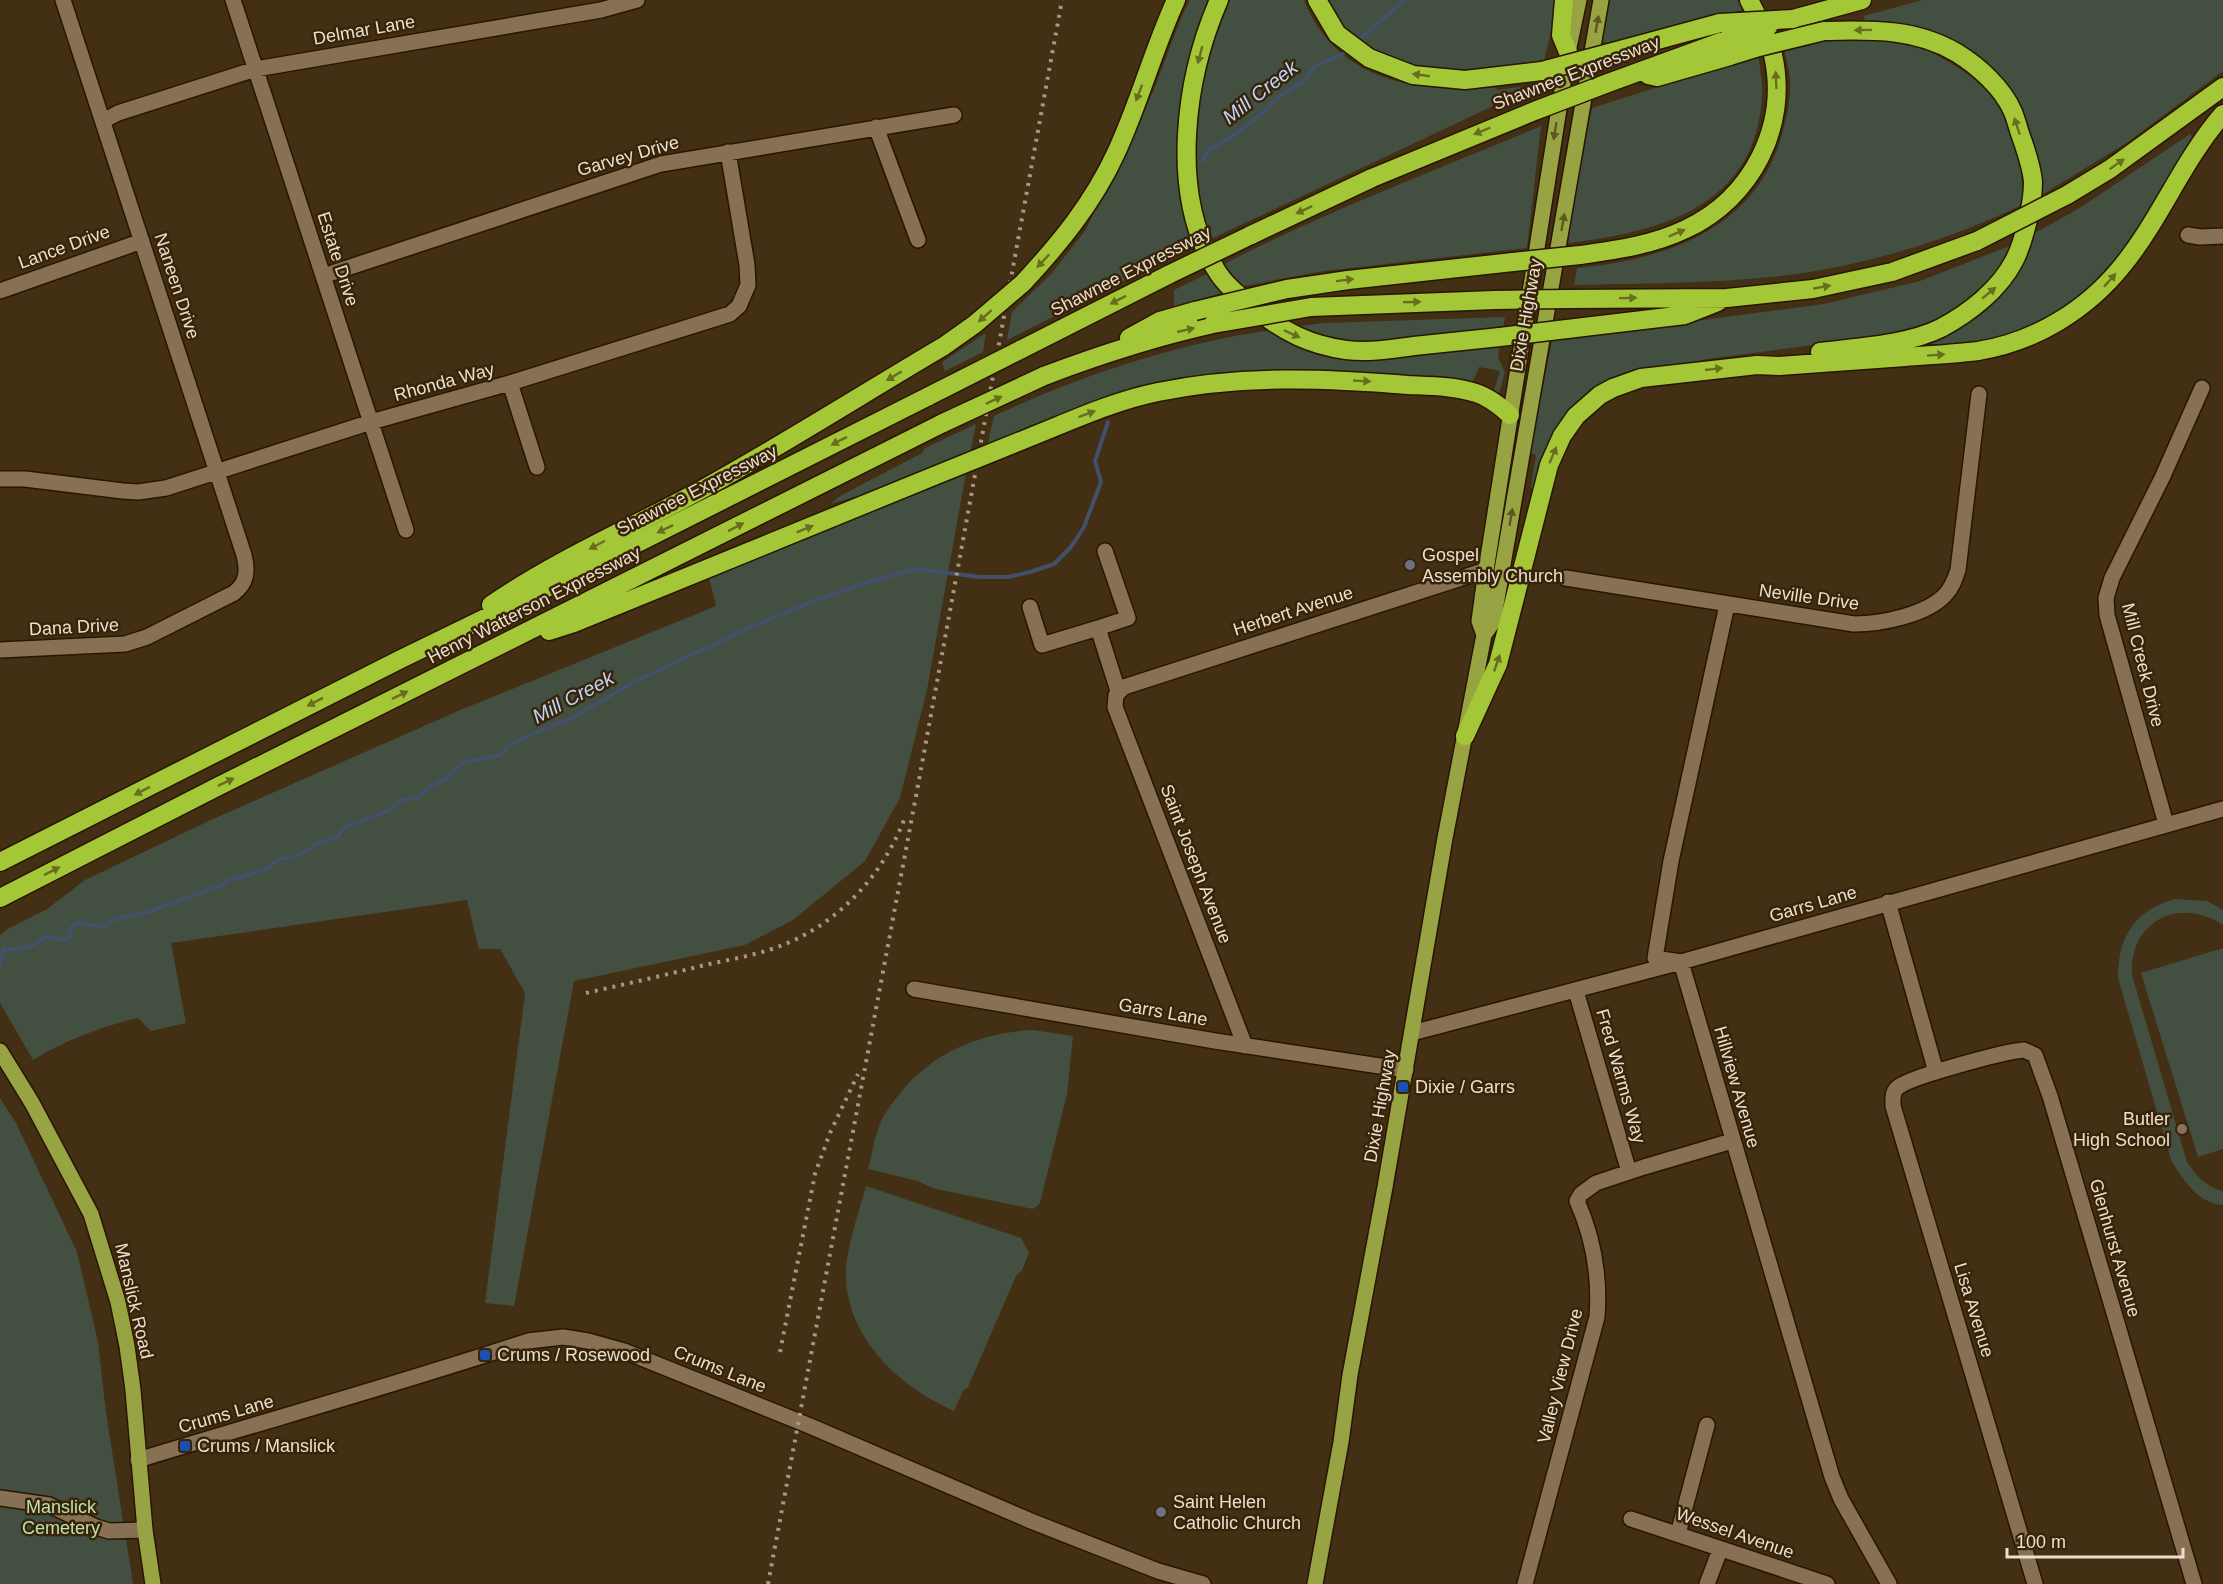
<svg xmlns="http://www.w3.org/2000/svg" width="2223" height="1584" font-family="Arial,sans-serif">
	<style>
		.green { fill: #434f40 }
		.lines { fill: none; stroke-linecap: round; stroke-linejoin: round }
		.stream { stroke: #42506a; stroke-width: 4 }
		.minor-casing { stroke: #291600; stroke-width: 18 }
		.major-casing { stroke: #291600; stroke-width: 18 }
		.highway-casing { stroke: #291600; stroke-width: 21 }
		.minor { stroke: #877054; stroke-width: 15 }
		.major { stroke: #98a443; stroke-width: 15 }
		.highway { stroke: #a4c737; stroke-width: 18 }
		.rail { stroke: #a79884; stroke-width: 4; stroke-dasharray: 3 6; stroke-linecap: butt }
		.highway-bridge-casing { stroke: #291600; stroke-width: 21; stroke-linecap: butt }
		.highway-bridge { stroke: #a4c737; stroke-width: 18 }
		.oneway { fill: #5e5820 }
		.oneway2 { fill: #696e1e }
		.worship-dot { fill: #6b7280; stroke: #382509; stroke-width: 2 }
		.transit-dot { fill: #1a4fb4; stroke: #382509; stroke-width: 2 }
		.education-dot { fill: #8d6e63; stroke: #382509; stroke-width: 2 }
		.labels { text-anchor: middle; stroke-width: 5; stroke-linejoin: round; paint-order: stroke }
		.street-label { font-size: 18px; fill: #ecdfd0; stroke: #382509 }
		.poi-label { font-size: 18px; fill: #ecdfd0; stroke: #382509; text-anchor: start }
		.park-label { font-size: 18px; fill: #bbe2b2; stroke: #382509 }
		.water-label { font-size: 20px; font-style: italic; fill: #bfd4fd; stroke: #382509 }
	</style>
	<rect width="100%" height="100%" fill="#432f14"/>
	<path class="green" d="M 1190,0 L 1210,0 C 1193,38 1189,70 1184,111 C 1179,160 1176,199 1193,246 L 1007,340 L 1012,312 L 1051,274 L 1085,231 L 1153,92 L 1181,18 Z
		M 1227,0 L 1304,0 C 1337,82 1416,93 1494,87 L 1498,90 L 1519,87 L 1527,90 L 1209,240 L 1196,192 L 1195,144 L 1200,93 L 1210,44 Z
		M 1324,0 L 1556,0 L 1553,24 L 1544,61 L 1508,69 L 1464,73 L 1398,64 L 1349,36 Z
		M 1608,0 L 1737,0 L 1743,10 L 1616,42 L 1601,42 Z
		M 1922,0 L 2223,0 L 2223,71 L 2128,142 L 2040,196 L 2035,145 L 2022,112 L 1925,30 L 1894,23 L 1865,22 L 1864,16 Z
		M 1865,37 C 1882,40 1900,41 1916,45 C 1926,47 1936,55 1945,60 C 2004,91 2025,140 2022,205 C 1955,237 1883,260 1810,272 C 1732,284 1652,283 1574,285 L 1577,268 C 1665,260 1757,229 1782,134 C 1787,117 1791,98 1790,80 C 1789,69 1786,58 1784,48 L 1819,40 Z
		M 1758,55 C 1760,68 1763,82 1762,96 C 1756,207 1660,232 1568,243 L 1577,178 L 1592,108 Z
		M 1541,126 L 1527,248 L 1324,271 L 1238,287 L 1222,265 C 1324,212 1434,171 1541,126 Z
		M 2190,134 L 2192,137 L 2141,229 L 2117,265 L 2065,311 L 2022,330 L 1998,337 L 1965,344 L 1930,344 L 1974,318 L 1998,297 L 2033,234 L 2078,209 Z
		M 2012,245 L 1995,274 L 1971,299 L 1928,325 L 1906,332 L 1867,338 L 1707,359 L 1628,378 L 1577,411 L 1534,491 L 1531,487 L 1536,455 L 1530,453 L 1552,340 L 1824,304 L 1920,281 Z
		M 1209,273 L 1222,293 L 1174,306 L 1174,290 Z
		M 1505,317 L 1503,328 C 1456,334 1407,344 1360,343 C 1336,342 1314,334 1292,327 L 1325,323 Z
		M 1271,330 L 1286,342 L 1301,348 L 1333,356 L 1500,345 L 1498,358 L 1505,372 L 1499,394 L 1494,391 L 1500,371 L 1479,367 L 1472,383 L 1251,373 L 987,447 L 994,416 C 1079,376 1178,343 1271,330 Z
		M 986,333 L 983,352 L 945,371 L 942,362 Z
		M 976,424 L 970,454 L 868,493 L 830,504 L 840,496 L 922,453 L 925,448 Z
		M 966,473 L 927,690 L 900,798 L 865,861 L 793,920 L 745,945 L 574,981 L 514,1306 L 485,1303 L 525,993 L 500,949 L 479,949 L 467,900 L 171,943 L 186,1023 L 151,1031 L 138,1018 C 100,1027 66,1040 33,1060 L 0,1003 L 0,935 L 6,930 L 47,909 L 85,880 L 213,819 L 458,711 L 716,606 L 709,577 Z
		M 2175,899 L 2207,901 L 2223,910 L 2223,925 C 2179,896 2129,921 2132,975 L 2187,1162 C 2196,1176 2206,1187 2223,1191 L 2223,1205 C 2197,1203 2184,1180 2171,1160 L 2118,978 C 2118,936 2135,910 2175,899 Z
		M 2223,948 L 2223,1149 L 2198,1157 L 2141,973 Z
		M 1033,1030 L 1073,1036 L 1067,1094 L 1040,1203 L 1033,1209 L 932,1188 L 918,1181 L 868,1169 C 872,1155 874,1138 880,1124 C 883,1115 891,1105 897,1097 C 931,1053 978,1033 1033,1030 Z
		M 0,1098 L 16,1123 L 77,1252 L 98,1342 L 106,1413 L 133,1584 L 0,1584 Z
		M 866,1186 L 1021,1238 L 1029,1253 L 1022,1270 L 1016,1276 L 968,1387 L 963,1391 L 954,1411 C 902,1388 850,1342 846,1280 C 844,1254 859,1212 866,1186 Z"/>
	<g class="lines">
		<path class="stream" d="M 1358,40 L 1405,0
			M 1202,161 L 1210,149 L 1228,139 L 1252,122 L 1280,96 L 1304,81 L 1315,66 L 1343,54
			M 0,964 L 4,949 C 23,950 32,948 46,936 L 62,940 L 69,938 L 71,927 L 79,923 L 103,927 L 112,920 L 148,912 L 222,885 L 228,880 L 240,878 L 268,868 L 279,859 L 293,857 L 310,849 L 316,844 L 339,836 L 343,828 L 390,810 L 402,800 L 418,797 L 430,787 L 445,779 L 464,762 L 501,755 L 509,745 L 557,723 L 567,721 L 636,681 L 742,631 L 811,602 L 874,580 L 916,569 L 980,577 L 1008,577 L 1030,572 L 1054,564 L 1071,547 L 1084,527 L 1101,482 L 1095,461 L 1108,422"/>
		<g class="minor-casing">
			<path id="minor" d="M 233,0 L 406,530
				M 103,121 L 118,113 L 256,69 L 601,10 L 637,0
				M 876,127 L 918,240
				M 2188,235 L 2200,237 L 2223,236
				M 323,276 L 661,164 L 954,115
				M 0,291 L 142,241
				M 510,383 L 537,467
				M 0,479 L 25,479 L 123,491 L 138,492 L 166,488 L 371,422 L 510,383 L 730,314 L 739,306 L 748,285 L 747,265 L 728,152
				M 1105,551 L 1128,618 L 1098,628 L 1118,691
				M 1566,578 L 1854,624 C 1881,624 1926,615 1945,595 C 1952,588 1955,579 1958,570 L 1979,394
				M 1727,605 L 1671,861 L 1655,958 L 1681,962 L 1832,1477 L 1841,1499 L 1889,1584
				M 1030,607 L 1042,645 L 1098,628
				M 0,650 L 125,644 L 147,637 L 234,593 C 247,583 248,571 244,555 L 63,0
				M 2166,824 L 2107,615 L 2106,598 L 2112,578 L 2162,478 L 2202,388
				M 1888,902 L 1936,1072
				M 914,989 L 1215,1041 L 1406,1070
				M 1576,991 L 1629,1172
				M 1412,1033 L 1681,962 L 2223,809
				M 1245,1046 L 1115,707 L 1116,695 L 1124,687 L 1486,570
				M 138,1460 C 268,1420 399,1384 528,1341 L 563,1337 L 588,1341 L 624,1351 L 810,1426 L 1031,1521 L 1158,1571 L 1203,1584
				M 0,1498 L 49,1505 L 96,1527 L 109,1531 L 145,1530
				M 1631,1519 L 1827,1584
				M 1678,1534 L 1707,1425
				M 1525,1584 L 1597,1317 C 1600,1278 1593,1237 1577,1201 L 1581,1194 L 1596,1183 L 1644,1167 L 1732,1141
				M 1707,1584 L 1720,1550
				M 2035,1584 L 1893,1106 C 1893,1099 1892,1093 1897,1088 C 1908,1077 2007,1051 2024,1050 L 2035,1055 L 2050,1096 L 2194,1584"/>
		</g>
		<g class="major-casing">
			<path id="major" d="M 1484,635 L 1479,621 L 1486,570 L 1568,52 L 1579,0
				M 0,1051 L 32,1103 L 91,1214 L 118,1302 L 127,1346 L 133,1390 L 145,1530 L 153,1584
				M 1315,1584 L 1341,1442 L 1350,1375 L 1385,1187 L 1445,838 L 1484,635 L 1493,622 L 1601,0"/>
		</g>
		<g class="highway-casing">
			<path id="highway" d="M 1219,0 C 1185,78 1169,192 1215,268 C 1225,286 1241,297 1257,310 C 1284,332 1310,345 1346,350 C 1369,353 1392,349 1414,346 C 1443,343 1472,340 1500,337
				M 1317,0 L 1337,34 L 1369,58 L 1413,75 L 1465,80 L 1542,71
				M 1564,0 L 1561,35 L 1568,52
				M 1793,19 L 1862,0
				M 1613,52 L 1720,23
				M 1648,75 L 1657,77 L 1730,56
				M 1608,83 L 1726,40
				M 2067,195 L 2110,169 L 2223,87
				M 1249,236 L 1372,178 L 1537,110
				M 1580,255 C 1616,250 1653,245 1686,229 C 1752,198 1789,126 1773,55 C 1768,36 1758,17 1749,0
				M 1023,283 C 1060,243 1093,203 1116,153 C 1139,104 1153,50 1176,0
				M 1287,289 L 1348,280 L 1513,262
				M 1569,299 L 1727,298 L 1813,289 L 1892,272 L 1977,241
				M 1311,307 L 1495,300
				M 1567,329 L 1685,315 L 1718,302
				M 1129,338 L 1160,321 L 1195,311
				M 1020,350 L 1170,274
				M 1820,352 C 1857,347 1907,345 1941,328 C 1969,313 1999,290 2014,261 C 2024,242 2033,204 2033,182 C 2032,169 2027,154 2023,142 C 2019,132 2017,122 2013,112 C 2003,88 1978,66 1957,53 C 1915,28 1871,30 1824,31
				M 1044,376 C 1099,355 1155,337 1213,324
				M 1033,436 C 1073,420 1114,401 1158,392 C 1240,375 1324,378 1408,385 C 1430,386 1455,386 1476,393 C 1489,397 1500,406 1510,415
				M 491,605 C 559,558 638,525 710,485 C 789,441 866,392 944,346
				M 549,631 L 574,623 L 934,476
				M 1465,736 L 1498,664 L 1549,465 L 1562,436 L 1576,416 L 1600,395 L 1613,388 L 1641,378 L 1757,365 L 1779,366 C 1821,363 1863,360 1905,357 C 1930,355 1954,354 1978,351 C 2035,342 2087,310 2123,265 C 2161,218 2183,160 2223,114
				M 0,862 L 401,659 L 592,566 L 929,396
				M 0,898 L 213,789 L 943,423"/>
		</g>
		<use href="#minor" class="minor"/>
		<use href="#major" class="major"/>
		<use href="#highway" class="highway"/>
		<path class="rail" d="M 586,993 C 626,984 666,975 705,965 C 727,960 751,956 772,949 C 835,928 883,877 906,815
			M 780,1352 L 815,1174 L 830,1133 L 858,1074
			M 768,1584 L 919,780 L 1062,0"/>
		<g class="highway-bridge-casing">
			<path id="highway-bridge" d="M 1720,23 L 1793,19
				M 1726,40 L 1768,27
				M 1730,56 L 1759,47 L 1824,31
				M 1542,71 L 1613,52
				M 1537,110 L 1608,83
				M 1977,241 L 2067,195
				M 1513,262 L 1580,255
				M 1170,274 L 1249,236
				M 1495,300 L 1569,299
				M 1195,311 L 1287,289
				M 1213,324 L 1311,307
				M 1500,337 L 1567,329
				M 944,346 L 975,324 L 1023,283
				M 929,396 L 1020,350
				M 943,423 L 1044,376
				M 934,476 L 1033,436"/>
		</g>
		<use href="#highway-bridge" class="highway-bridge"/>
	</g>
	<defs><path id="oneway-solid" d="M-6-.8H1V-3.2L6.5 0L1 3.2V.8H-6Z" transform="scale(1.5)"/></defs>
	<g class="oneway">
		<use href="#oneway-solid" transform="translate(1597 24) rotate(-80)"/>
		<use href="#oneway-solid" transform="translate(1555 131) rotate(99)"/>
		<use href="#oneway-solid" transform="translate(1563 222) rotate(-80)"/>
		<use href="#oneway-solid" transform="translate(1511 517) rotate(-80)"/>
	</g>
	<g class="oneway2">
		<use href="#oneway-solid" transform="translate(1863 30) rotate(179)"/>
		<use href="#oneway-solid" transform="translate(1200 55) rotate(105)"/>
		<use href="#oneway-solid" transform="translate(1421 75) rotate(-172)"/>
		<use href="#oneway-solid" transform="translate(1776 80) rotate(-93)"/>
		<use href="#oneway-solid" transform="translate(1139 93) rotate(111)"/>
		<use href="#oneway-solid" transform="translate(2017 126) rotate(-108)"/>
		<use href="#oneway-solid" transform="translate(1482 131) rotate(158)"/>
		<use href="#oneway-solid" transform="translate(2117 164) rotate(-35)"/>
		<use href="#oneway-solid" transform="translate(1304 210) rotate(155)"/>
		<use href="#oneway-solid" transform="translate(1677 233) rotate(-23)"/>
		<use href="#oneway-solid" transform="translate(1043 261) rotate(133)"/>
		<use href="#oneway-solid" transform="translate(1345 280) rotate(-7)"/>
		<use href="#oneway-solid" transform="translate(2110 280) rotate(-48)"/>
		<use href="#oneway-solid" transform="translate(1822 287) rotate(-10)"/>
		<use href="#oneway-solid" transform="translate(1989 293) rotate(-39)"/>
		<use href="#oneway-solid" transform="translate(1628 298) rotate(-1)"/>
		<use href="#oneway-solid" transform="translate(1118 300) rotate(153)"/>
		<use href="#oneway-solid" transform="translate(1412 302) rotate(-1)"/>
		<use href="#oneway-solid" transform="translate(985 316) rotate(139)"/>
		<use href="#oneway-solid" transform="translate(1186 330) rotate(-13)"/>
		<use href="#oneway-solid" transform="translate(1292 334) rotate(25)"/>
		<use href="#oneway-solid" transform="translate(1936 355) rotate(-4)"/>
		<use href="#oneway-solid" transform="translate(1714 369) rotate(-6)"/>
		<use href="#oneway-solid" transform="translate(894 376) rotate(149)"/>
		<use href="#oneway-solid" transform="translate(1362 381) rotate(3)"/>
		<use href="#oneway-solid" transform="translate(994 400) rotate(-25)"/>
		<use href="#oneway-solid" transform="translate(1087 414) rotate(-21)"/>
		<use href="#oneway-solid" transform="translate(839 441) rotate(153)"/>
		<use href="#oneway-solid" transform="translate(1553 455) rotate(-67)"/>
		<use href="#oneway-solid" transform="translate(736 527) rotate(-27)"/>
		<use href="#oneway-solid" transform="translate(665 529) rotate(154)"/>
		<use href="#oneway-solid" transform="translate(805 529) rotate(-22)"/>
		<use href="#oneway-solid" transform="translate(597 545) rotate(152)"/>
		<use href="#oneway-solid" transform="translate(1497 663) rotate(-71)"/>
		<use href="#oneway-solid" transform="translate(400 695) rotate(-26)"/>
		<use href="#oneway-solid" transform="translate(315 702) rotate(153)"/>
		<use href="#oneway-solid" transform="translate(226 782) rotate(-26)"/>
		<use href="#oneway-solid" transform="translate(142 791) rotate(153)"/>
		<use href="#oneway-solid" transform="translate(52 871) rotate(-27)"/>
	</g>
	<g class="worship-dot">
		<circle cx="1410" cy="565" r="6"/>
		<circle cx="1161" cy="1512" r="6"/>
	</g>
	<g class="transit-dot">
		<rect x="1397" y="1081" width="12" height="12" rx="3"/>
		<rect x="479" y="1349" width="12" height="12" rx="3"/>
		<rect x="179" y="1440" width="12" height="12" rx="3"/>
	</g>
	<circle class="education-dot" cx="2182" cy="1129" r="6"/>
	<g class="labels">
		<g class="street-label">
			<text transform="translate(364 30) rotate(-10)" y="6">Delmar Lane</text>
			<text transform="translate(1576 73) rotate(-21)" y="6">Shawnee Expressway</text>
			<text transform="translate(628 156) rotate(-16)" y="6">Garvey Drive</text>
			<text transform="translate(64 247) rotate(-20)" y="6">Lance Drive</text>
			<text transform="translate(338 259) rotate(72)" y="6">Estate Drive</text>
			<text transform="translate(1131 271) rotate(-27)" y="6">Shawnee Expressway</text>
			<text transform="translate(177 286) rotate(72)" y="6">Naneen Drive</text>
			<text transform="translate(1526 315) rotate(-80)" y="6">Dixie Highway</text>
			<text transform="translate(444 382) rotate(-15)" y="6">Rhonda Way</text>
			<text transform="translate(697 490) rotate(-27)" y="6">Shawnee Expressway</text>
			<text transform="translate(1809 597) rotate(8)" y="6">Neville Drive</text>
			<text transform="translate(534 605) rotate(-27)" y="6">Henry Watterson Expressway</text>
			<text transform="translate(1293 611) rotate(-18)" y="6">Herbert Avenue</text>
			<text transform="translate(74 627) rotate(-3)" y="6">Dana Drive</text>
			<text transform="translate(2143 665) rotate(76)" y="6">Mill Creek Drive</text>
			<text transform="translate(1196 864) rotate(69)" y="6">Saint Joseph Avenue</text>
			<text transform="translate(1813 904) rotate(-16)" y="6">Garrs Lane</text>
			<text transform="translate(1163 1012) rotate(10)" y="6">Garrs Lane</text>
			<text transform="translate(1621 1076) rotate(74)" y="6">Fred Warms Way</text>
			<text transform="translate(1737 1087) rotate(74)" y="6">Hillview Avenue</text>
			<text transform="translate(1380 1106) rotate(-80)" y="6">Dixie Highway</text>
			<text transform="translate(2115 1248) rotate(74)" y="6">Glenhurst Avenue</text>
			<text transform="translate(134 1301) rotate(77)" y="6">Manslick Road</text>
			<text transform="translate(1974 1310) rotate(73)" y="6">Lisa Avenue</text>
			<text transform="translate(720 1369) rotate(22)" y="6">Crums Lane</text>
			<text transform="translate(1560 1376) rotate(-76)" y="6">Valley View Drive</text>
			<text transform="translate(226 1414) rotate(-16)" y="6">Crums Lane</text>
			<text transform="translate(1735 1533) rotate(19)" y="6">Wessel Avenue</text>
		</g>
		<g class="poi-label">
			<text x="1422" y="561">Gospel<tspan x="1422" dy="21">Assembly Church</tspan></text>
			<text x="1415" y="1093">Dixie / Garrs</text>
			<text x="2170" y="1125" text-anchor="end">Butler<tspan x="2170" dy="21">High School</tspan></text>
			<text x="497" y="1361">Crums / Rosewood</text>
			<text x="197" y="1452">Crums / Manslick</text>
			<text x="1173" y="1508">Saint Helen<tspan x="1173" dy="21">Catholic Church</tspan></text>
		</g>
		<g class="park-label">
			<text x="61" y="1513">Manslick<tspan x="61" dy="21">Cemetery</tspan></text>
		</g>
		<g class="water-label">
			<text transform="translate(1260 92) rotate(-38)" y="7">Mill Creek</text>
			<text transform="translate(573 697) rotate(-28)" y="7">Mill Creek</text>
		</g>
	</g>
	<path d="M2007 1548v9h176v-9" fill="none" stroke="#ecdfd0" stroke-width="3"/>
	<text x="2016" y="1548" font-size="18" fill="#ecdfd0" stroke="#382509" stroke-width="4.5" paint-order="stroke">100 m</text>
</svg>
